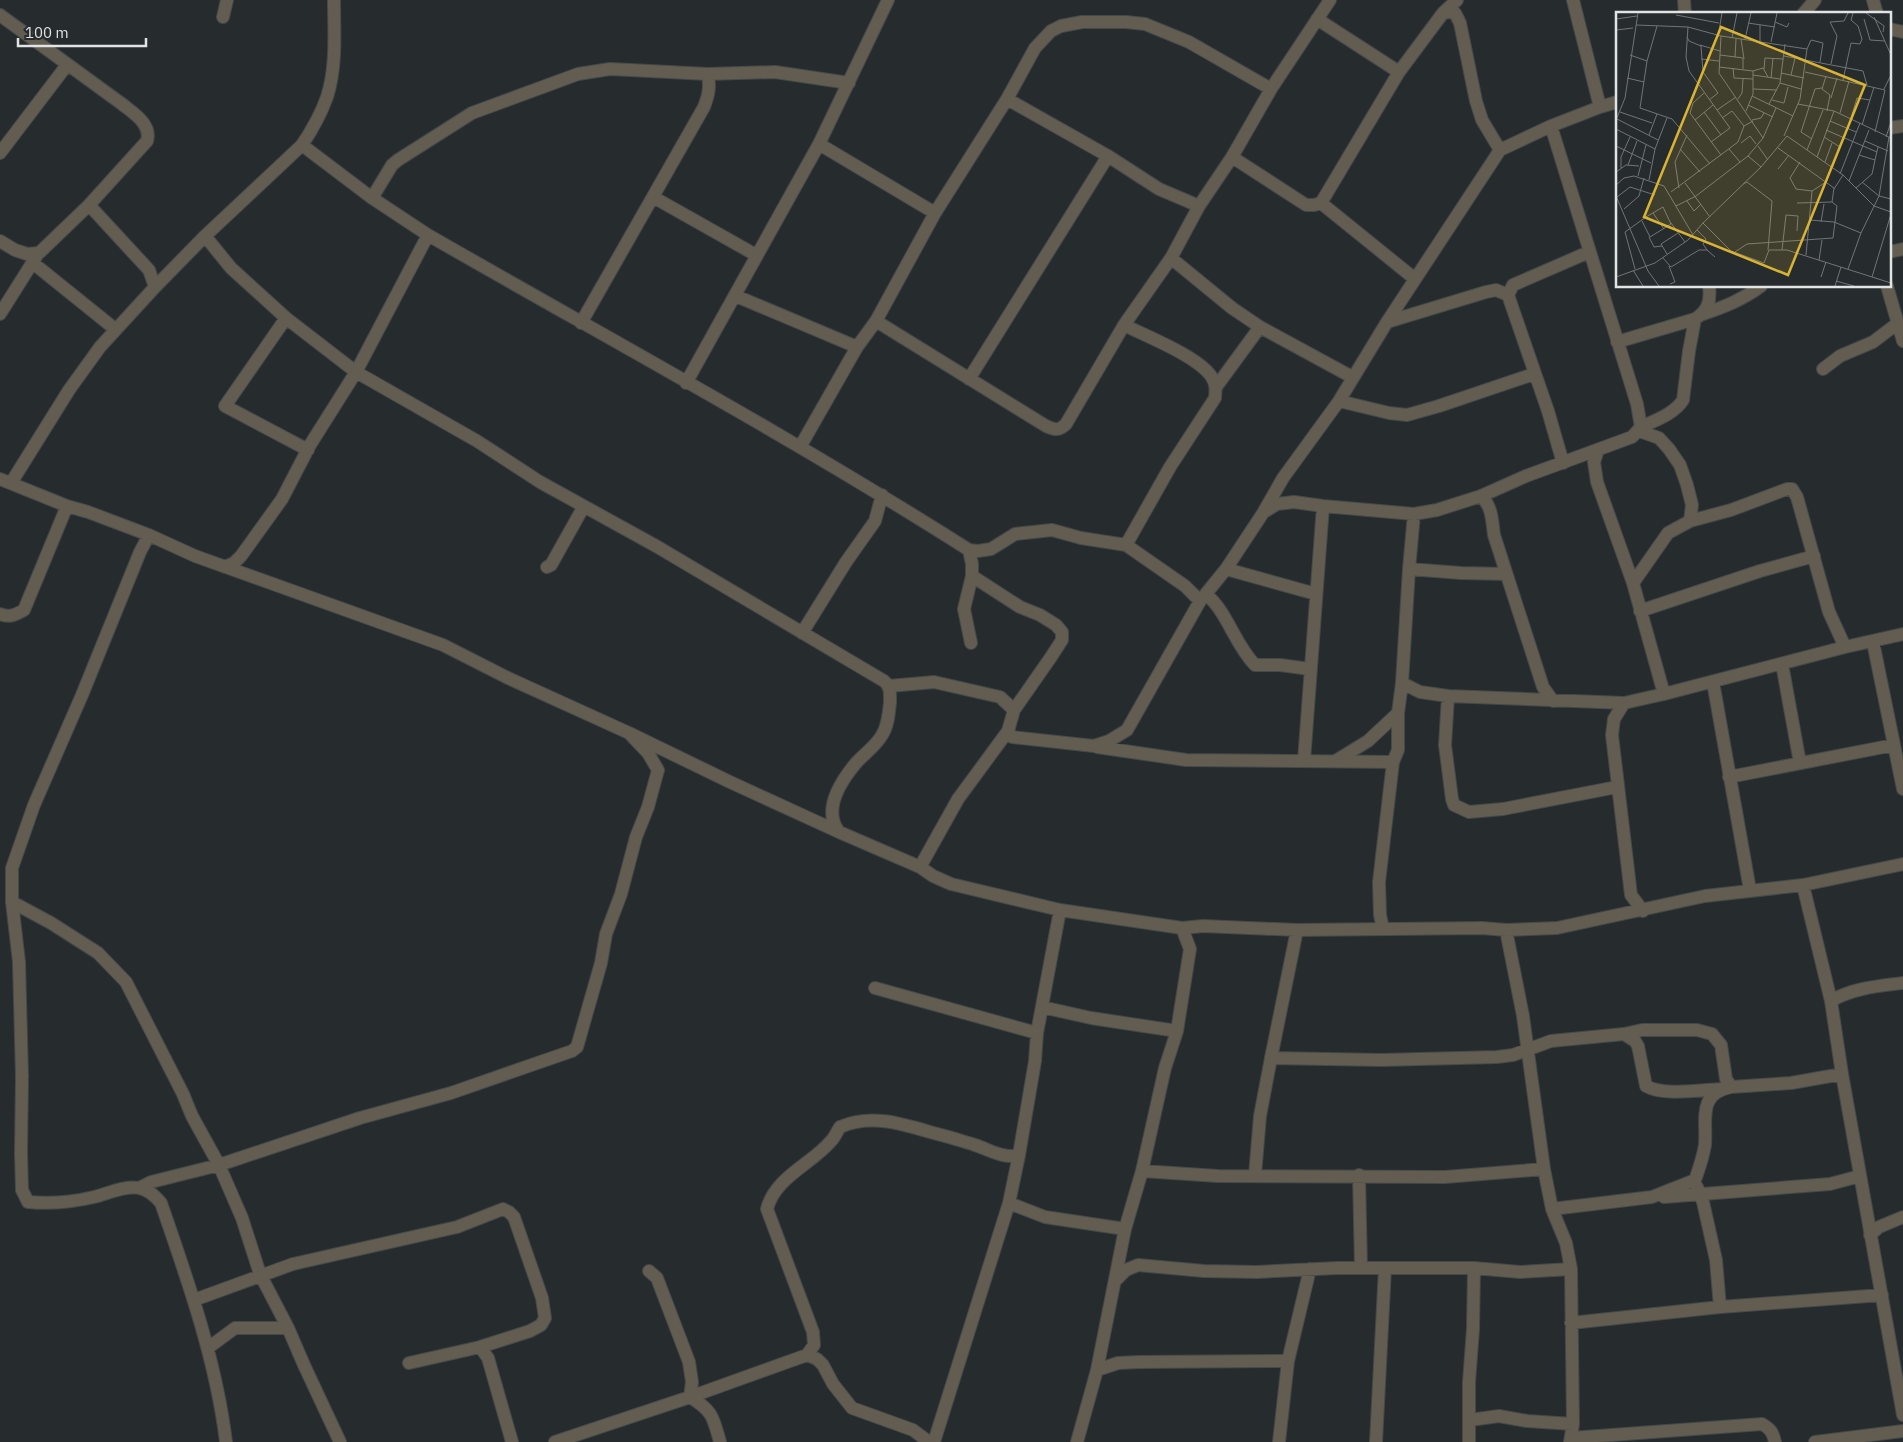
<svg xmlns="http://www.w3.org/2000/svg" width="1903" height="1442" font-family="'IBM Plex Sans',sans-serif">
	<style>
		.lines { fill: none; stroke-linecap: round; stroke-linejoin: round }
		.minor-casing { stroke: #44494a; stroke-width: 14 }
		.minor { stroke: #625d50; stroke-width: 12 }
		.inset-road { fill: none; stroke: #717577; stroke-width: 1 }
		.view { fill: #d9b334; fill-opacity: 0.15; stroke: #d9b334; stroke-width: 2.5 }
		.inset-edge { fill: none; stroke: #e1e4e5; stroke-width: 2.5 }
	</style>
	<rect width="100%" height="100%" fill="#262b2d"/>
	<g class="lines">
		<g class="minor-casing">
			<path id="minor" d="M 1573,0 L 1600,107
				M 1684,0 L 1685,14
				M 1873,0 L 1877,14
				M 1443,13 L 1450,12 L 1455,13 L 1460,23 L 1476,101 L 1482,120 L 1500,150
				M 1803,14 L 1815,0
				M 0,15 L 122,104 C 133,113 152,124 147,141 L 89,205 L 39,253 L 27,254 L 15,250 L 0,241
				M 223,17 L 227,0
				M 1317,19 L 1399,72
				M 1889,29 L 1903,32
				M 1007,99 L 1108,156 L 1159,189 L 1199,206
				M 1889,128 L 1903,126
				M 819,144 L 935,213
				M 302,145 L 372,198 L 428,235 C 609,339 793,438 969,550 L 978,551 L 991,549 L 1015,534 L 1052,530 L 1081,538 L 1126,545 L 1185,586 L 1200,601
				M 0,153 L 67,65
				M 1232,157 L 1306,205 L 1314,205 L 1321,203 L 1399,72 L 1443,13 L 1457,0
				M 653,197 L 756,255
				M 372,198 L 392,165 L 398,160 L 472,113 L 578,74 L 610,69 L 708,74 L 775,72 L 849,83
				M 1321,203 L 1415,279
				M 89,205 L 149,270 L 155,287
				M 205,236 L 231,268 L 286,318 L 356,372 L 477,441 L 540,482 L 656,546 L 884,681 C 891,687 890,693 890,702 C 889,713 888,726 882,735 C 876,746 864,754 856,763 C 841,781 822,810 839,832 L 920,867 L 933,876 L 951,884 L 1060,910 L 1182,928 L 1190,949 L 1177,1031 L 1165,1068 L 1142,1171 L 1125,1229 L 1097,1370 L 1077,1442
				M 1889,252 L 1903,249
				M 1171,258 L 1232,308 L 1260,327 L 1352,377
				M 33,263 L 110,325
				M 1887,286 L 1903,341
				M 736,296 L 857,347
				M 0,314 L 36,257
				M 1703,314 C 1724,307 1742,300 1761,286
				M 286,318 L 225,406 L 308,450
				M 876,321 L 1046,426 C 1055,430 1059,431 1066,424 L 1124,325 L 1171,258 L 1199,206 L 1232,157 L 1271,89 L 1330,0
				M 1387,322 L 1486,292 L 1496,290 L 1508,295
				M 581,323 L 704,107 C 709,94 710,87 708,74
				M 1124,325 C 1146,336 1197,356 1211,376 C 1216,383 1216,389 1215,398 L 1170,467 L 1126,545
				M 1617,342 L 1695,319 C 1708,311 1711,301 1709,286
				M 1823,369 L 1840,356 L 1873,342 L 1898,323
				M 969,379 L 1108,156
				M 686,383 L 819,144 L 888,0
				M 1216,387 L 1260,327
				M 1339,401 L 1389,413 L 1407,415 L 1439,406 L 1534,374
				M 1641,427 C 1656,420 1674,414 1683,400 L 1689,351 L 1695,319
				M 800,447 L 857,347 L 876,321 L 935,213 L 1007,99 L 1035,48 L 1051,31 L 1061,26 L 1082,22 L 1126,22 L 1145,24 L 1189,42 L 1271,89
				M 1598,450 L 1594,462 L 1597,482 L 1633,583 L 1664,694
				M 1563,463 L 1548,411 L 1508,295 L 1513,285 L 1589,252
				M 0,479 L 67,506 L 88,512 L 149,535 L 140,552 L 82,695 L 34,805 L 12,868 L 12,902 L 19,962 L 22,1076 L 21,1153 L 22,1190 L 28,1202 C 49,1204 73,1202 94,1197 C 107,1194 125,1185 139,1188 C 149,1190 155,1196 161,1203 C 188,1281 216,1360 226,1442
				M 11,483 L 69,390 L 100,347 L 155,287 L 205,236 L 302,145 C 312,130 321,114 327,97 C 337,66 334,31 334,0
				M 1481,496 C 1492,506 1492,520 1494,535 L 1543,687 L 1553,701
				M 1264,512 L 1277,504 L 1294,502 L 1323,506 L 1414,514 L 1437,510 L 1481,496 L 1526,476 L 1632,437 L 1641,427 L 1637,404 L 1551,126
				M 1690,521 L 1731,510 L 1787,489 L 1792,489 L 1797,497 L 1829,612 L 1845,647
				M 149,535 L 195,556 L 443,645 L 508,678 L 629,733 L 730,782 L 839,832
				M 969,550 L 972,564 L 972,576 L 964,609 L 971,643
				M 225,567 L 234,563 L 241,556 L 282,499 L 310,445 L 356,372 L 428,235
				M 547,567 L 551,565 L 584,506
				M 1226,569 L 1316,594
				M 1409,569 L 1461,573 L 1506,574
				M 972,576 L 1020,607 L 1040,615 L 1056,625 L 1062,632 L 1062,640 L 1051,657 L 1014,710 L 1008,731 L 1012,737 L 1094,746 L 1109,741 L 1127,730 L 1200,601 L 1226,569 L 1263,513 L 1283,478 L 1339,401 L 1387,322 L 1500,150 L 1551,126 L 1600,107 L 1617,102
				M 1633,583 L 1668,533 L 1690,521 L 1692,505 L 1687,485 L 1680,465 L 1669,449 L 1659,438 L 1639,431
				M 1206,594 C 1228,613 1234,643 1255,665 L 1280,665 L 1310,669
				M 1640,611 L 1760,571 L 1814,556
				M 0,614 C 10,618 15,615 24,610 L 67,506
				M 802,633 L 846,562 L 875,521 L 882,495
				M 1873,642 L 1903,789
				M 1782,664 L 1800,763
				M 1713,682 L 1750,890
				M 1402,683 L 1420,692 L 1448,696 L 1624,703 L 1664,694 L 1845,647 L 1903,634
				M 889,686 L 934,682 L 1000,697 L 1014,710
				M 1448,696 L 1445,745 L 1452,799 L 1454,805 L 1469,812 L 1503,809 L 1617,787
				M 1624,703 L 1614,719 L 1612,735 L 1631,895 L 1643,911
				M 1097,747 L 1186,760 L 1393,762
				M 1337,760 L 1368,741 L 1398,713
				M 1304,761 L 1323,506
				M 1729,777 L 1894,745
				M 920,867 L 958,799 L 1008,731
				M 1803,885 L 1831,1001 L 1842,1074 L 1903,1415
				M 12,902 L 51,923 L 98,953 L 126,982 L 183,1094 L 192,1116 L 219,1165 L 242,1218 L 260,1274 L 288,1328 L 304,1365 L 340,1442
				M 1182,928 L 1203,926 L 1297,930 L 1482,928 L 1506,930 L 1557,928 L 1705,896 L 1803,885 L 1903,864
				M 1383,929 L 1380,915 L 1379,882 L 1393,762 L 1398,750 L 1398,713 L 1402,683 L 1409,569 L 1414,514
				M 1506,930 L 1523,1016 L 1544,1169 L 1552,1209 L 1566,1243 L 1571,1269 L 1573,1424 L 1570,1442
				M 875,988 L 1037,1033
				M 1831,1001 C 1852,988 1879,986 1903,983
				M 1042,1007 L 1091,1018 L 1177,1031
				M 1624,1034 L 1635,1041 L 1638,1046 L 1646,1086 C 1663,1096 1700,1090 1721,1089
				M 1271,1058 L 1297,930
				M 1142,1171 L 1218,1176 L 1445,1177 L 1544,1169
				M 1255,1175 L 1260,1116 L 1271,1058 L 1382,1060 L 1497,1057 L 1513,1055 L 1551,1041 L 1624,1034 L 1642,1030 L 1697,1030 L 1712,1034 L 1721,1045 L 1726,1079 L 1731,1087
				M 1359,1175 L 1361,1268
				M 1697,1187 L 1703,1202 L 1716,1260 L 1720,1307
				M 139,1188 L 151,1182 L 219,1165 L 360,1118 L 451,1093 L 572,1051 L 577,1047 L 601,963 L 606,934 L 621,894 L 636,837 L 648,807 L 658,770 L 648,753 L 629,733
				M 1664,1197 L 1830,1184 L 1860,1176
				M 1009,1203 L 1045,1217 L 1125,1229
				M 1552,1209 L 1652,1197 L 1695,1180 C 1699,1169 1703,1157 1705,1145 C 1707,1119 1697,1094 1731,1087 L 1791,1083 L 1842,1074
				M 1870,1235 L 1879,1227 L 1903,1217
				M 649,1271 L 657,1278 L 689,1362 L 692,1382 L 690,1397 C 713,1411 713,1417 720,1442
				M 1115,1281 L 1126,1270 L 1138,1265 L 1204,1271 L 1257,1272 L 1337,1268 L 1474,1268 L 1520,1272 L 1571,1269
				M 194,1300 L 293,1264 L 457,1227 L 503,1209 L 509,1212 L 514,1217 L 542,1298 L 545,1318 L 541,1325 L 530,1331 L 480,1347 L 409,1363
				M 1571,1323 L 1720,1307 L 1882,1295
				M 480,1347 L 488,1358 L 512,1442
				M 208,1348 L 235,1328 L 288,1328
				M 807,1355 L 817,1359 L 823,1365 L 833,1384 L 852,1408 L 913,1430 L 929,1442
				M 1097,1370 L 1118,1363 L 1139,1362 L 1288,1361
				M 1470,1420 L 1499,1416 L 1527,1421 L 1573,1424
				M 1571,1438 L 1762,1424 C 1771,1429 1773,1433 1775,1442
				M 555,1442 L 690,1397 L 807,1355 L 814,1345 L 813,1332 L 767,1209 C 775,1177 812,1164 831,1141 C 835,1137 837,1131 840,1127 C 870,1114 900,1123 930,1132 C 945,1136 960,1140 975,1145 C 990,1150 1003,1159 1019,1155
				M 934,1442 L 1009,1203 L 1019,1155 L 1035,1061 L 1037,1033 L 1060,910
				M 1279,1442 L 1288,1361 L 1310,1269
				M 1376,1442 L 1385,1268
				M 1469,1442 L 1469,1382 L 1473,1329 L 1474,1268
				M 1815,1442 L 1903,1431"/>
		</g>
		<use href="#minor" class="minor"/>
	</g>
	<g transform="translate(1616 12)">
		<rect width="275" height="275" fill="#262b2d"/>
		<path class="inset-road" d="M 250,1 L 268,14 L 267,20M 60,3 L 103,11M 258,5 L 275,43M 0,7 L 21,4M 248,7 L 254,28 L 269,29M 159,10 L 171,15 L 173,11M 132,11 L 159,15M 20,13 L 72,15 L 105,24 L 191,37 L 184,87 L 168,124M 41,14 L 31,49 L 24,96 L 56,107 L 94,152M 72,15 L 70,45 L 73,59 L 114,116 L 95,130M 0,18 L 17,16M 71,25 L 73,29 L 85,34 L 87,60 L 102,81 L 93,88M 102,25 L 106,1M 116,26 L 121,1M 125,27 L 128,47M 129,27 L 135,1M 144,29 L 144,13M 155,30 L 161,1M 84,33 L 104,39M 191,37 L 195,28 L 207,31 L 204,50M 14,43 L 31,49M 104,43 L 127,46 L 127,57M 168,44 L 247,59 L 251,73M 119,45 L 120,27M 85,47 L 103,49M 215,52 L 221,24 L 214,10 L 228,9 L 232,1M 103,55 L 137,59 L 137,82 L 130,99M 117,56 L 118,66 L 137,67M 148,57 L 149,46 L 167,47M 137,59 L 147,56 L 152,65M 189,60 L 269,78 L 259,120M 165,61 L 188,66M 137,63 L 164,67M 175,63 L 179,46M 210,64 L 206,77 L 214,83 L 211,99M 11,66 L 28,70M 155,66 L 157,46M 227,68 L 235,31 L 244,32 L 246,27 L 242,14 L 235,8 L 237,1M 164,71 L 185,77M 137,77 L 161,78M 268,77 L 275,63M 88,81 L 77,91 L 74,101 L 105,143M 136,84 L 177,104M 215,86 L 221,66M 122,87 L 126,81 L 127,67M 156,88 L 168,91 L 172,75M 153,92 L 164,71 L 169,32M 182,92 L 218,99 L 275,126M 132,93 L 157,105M 101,98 L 120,85M 4,100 L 36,111M 88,100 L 105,123M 224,101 L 233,69M 106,106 L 116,99 L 128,114M 235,106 L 241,86 L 254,88M 1,107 L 42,128M 0,108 L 9,86 L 22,1M 79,108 L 97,93M 136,108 L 145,106 L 148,101M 214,109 L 240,120M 246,113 L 258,75M 0,117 L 39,137M 210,118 L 261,140M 33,123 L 41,102M 208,125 L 224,135 L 216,156M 270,125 L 275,110M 147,126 L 160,96M 196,127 L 185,120 L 199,77 L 206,76M 249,129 L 272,139M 125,131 L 134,124 L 140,132M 0,134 L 35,151M 142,134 L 152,148M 162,136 L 218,176 L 216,190M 64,137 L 84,160M 113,137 L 124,150M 191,138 L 207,98M 243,143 L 259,148 L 262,135M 132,144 L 145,155 L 171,124 L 227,163 L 258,194 L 275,200M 201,145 L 218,99M 184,150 L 174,166 L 180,177 L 196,179 L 190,243M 209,150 L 216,131M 12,153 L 21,129M 5,156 L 5,145 L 14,125M 162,157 L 173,143M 0,160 L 10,153 L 23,154M 224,162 L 244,111M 22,164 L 30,133M 33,168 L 39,137 L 51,106M 233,169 L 253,118M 246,170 L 263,184 L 275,187M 69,171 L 94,205M 127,172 L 131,170 L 156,189 L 152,238M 0,173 L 8,166 L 18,164 L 48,174 L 77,223M 63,176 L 59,150 L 71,123M 240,176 L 256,162 L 259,148M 218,177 L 227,163M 196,179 L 210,170M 55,180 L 122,130 L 128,114 L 137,109M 0,184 L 32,259 L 43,274M 1,185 L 14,175 L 39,183M 71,189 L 78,199 L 85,192M 181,191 L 216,190M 60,194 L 80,184 L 132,144 L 147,126 L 103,61 L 105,24M 8,197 L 23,184 L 28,166M 37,201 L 48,217M 194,208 L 218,210 L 245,221 L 263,184 L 273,125M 205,210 L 208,192M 55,211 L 69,230M 87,211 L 145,155M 81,218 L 90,227 L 87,232 L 91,238M 33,225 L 38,235 L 46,234M 166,238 L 170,203 L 182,204 L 181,219M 119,240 L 131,232 L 217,226 L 221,194 L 216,190M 51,242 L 45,232 L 62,221M 47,246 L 55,255 L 83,238 L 91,238 L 99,245M 203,248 L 206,228M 53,254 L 59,270 L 54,272M 19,257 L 9,220 L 30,205 L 47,195 L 55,212 L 34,225 L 26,209M 232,257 L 245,221M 17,258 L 27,274M 0,265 L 39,251 L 72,228 L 87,211 L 115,239 L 148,251 L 153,238 L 171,238 L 275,271M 205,265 L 210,250M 256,265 L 275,202M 220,269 L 238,274M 219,274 L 225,255"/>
		<path class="view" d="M 105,15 L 249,73 L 172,263 L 28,205 Z"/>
		<rect width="275" height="275" class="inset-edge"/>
	</g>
	<path d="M18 38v8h128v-8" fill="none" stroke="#e1e4e5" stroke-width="2.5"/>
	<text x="25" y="38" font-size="15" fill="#e1e4e5" stroke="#262b2d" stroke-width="4" paint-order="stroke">100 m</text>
</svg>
